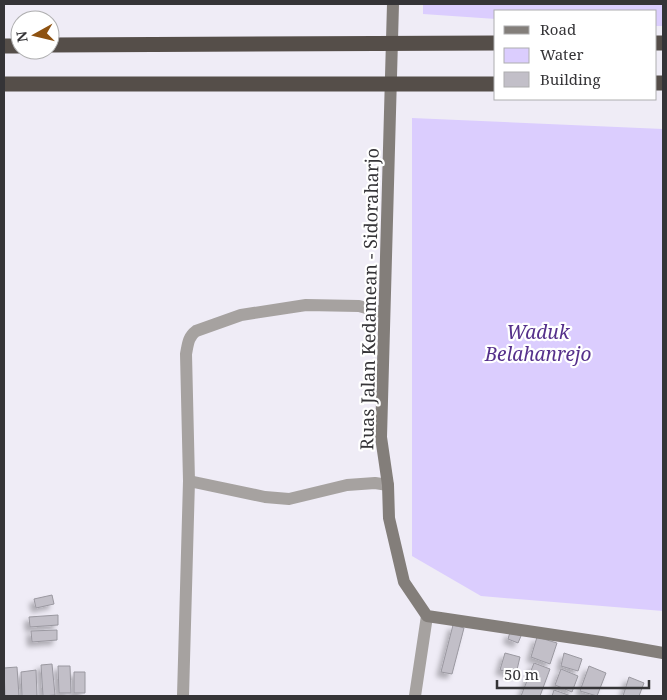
<svg xmlns="http://www.w3.org/2000/svg" width="667" height="700" font-family="'Noto Serif',serif">
	<style>
		.water { fill: #dbcdfe }
		.building { fill: #c2bfc8; stroke: #9a98a0; filter: url(#shadow) }
		.lines { fill: none; stroke-linecap: round; stroke-linejoin: round }
		.street { stroke: #a6a2a0; stroke-width: 12 }
		.secondary { stroke: #837e7a; stroke-width: 12 }
		.highway { stroke: #554e49; stroke-width: 15 }
		.highway-bridge { stroke: #554e49; stroke-width: 15 }
		.labels { text-anchor: middle; stroke-width: 4.5; stroke-linejoin: round; paint-order: stroke }
		.street-label { font-size: 18px; fill: #353437; stroke: #fff }
		.water-label { font-size: 19px; font-style: italic; fill: #55308b; stroke: #fff }
	</style>
	<defs>
		<filter id="shadow"><feDropShadow dx="-4.5" dy="4.5" stdDeviation="2.5" flood-color="#0004"/></filter>
	</defs>
	<rect width="100%" height="100%" fill="#efecf6"/>
	<path class="water" d="M 423,4 L 663,4 L 663,26 L 656,26 L 656,11 L 496,11 L 496,19 L 423,14 Z
		M 412,118 L 663,129 L 663,611 L 481,596 L 412,556 Z"/>
	<path class="building" d="M 52,595 L 54,604 L 36,608 L 34,599 Z
		M 58,615 L 58,625 L 30,627 L 29,617 Z
		M 453,625 L 464,628 L 452,674 L 441,672 Z
		M 57,630 L 57,640 L 32,642 L 31,631 Z
		M 510,632 L 521,636 L 518,643 L 508,639 Z
		M 537,637 L 557,643 L 550,664 L 531,657 Z
		M 505,653 L 520,657 L 516,674 L 500,670 Z
		M 564,653 L 582,659 L 578,671 L 561,666 Z
		M 534,663 L 550,669 L 540,696 L 521,696 Z
		M 52,664 L 55,695 L 43,696 L 41,665 Z
		M 58,666 L 70,666 L 71,693 L 59,693 Z
		M 589,666 L 606,673 L 597,696 L 580,691 Z
		M 17,667 L 19,696 L 5,696 L 4,668 Z
		M 561,669 L 578,676 L 572,692 L 555,685 Z
		M 36,670 L 37,696 L 22,696 L 21,672 Z
		M 74,672 L 85,672 L 85,693 L 74,693 Z
		M 629,677 L 644,683 L 639,696 L 623,696 Z
		M 554,690 L 571,696 L 552,696 Z"/>
	<g class="lines">
		<path class="street" d="M 189,481 L 265,497 L 289,499 L 347,485 L 375,483 L 388,485
			M 183,696 L 189,481 L 186,354 C 188,344 188,337 196,331 L 241,315 L 306,305 L 359,306 L 384,313
			M 415,696 L 427,616"/>
		<path class="secondary" d="M 393,4 L 381,437 L 388,485 L 389,518 L 404,582 L 427,616 L 601,642 L 663,653"/>
		<path class="highway" d="M 656,43 L 663,43
			M 4,46 L 20,46
			M 656,83 L 663,83"/>
		<path class="highway-bridge" d="M 50,45 L 496,43
			M 4,84 L 496,84"/>
	</g>
	<g class="labels">
		<g class="street-label">
			<text transform="translate(370 299) rotate(-89)" y="6">Ruas Jalan Kedamean - Sidoraharjo</text>
		</g>
		<g class="water-label">
			<text x="538" y="339">Waduk<tspan x="538" dy="22">Belahanrejo</tspan></text>
		</g>
	</g>
	<rect width="667" height="700" fill="none" stroke="#353437" stroke-width="10"/>
	<rect x="494" y="10" width="162" height="90" fill="#ffffff" stroke="#aeaeaf"/>
	<rect x="504" y="26" width="25" height="8" fill="#837e7a" stroke="#aeaeaf"/>
	<text x="540" y="35" font-size="15" fill="#353437">Road</text>
	<rect x="504" y="48" width="25" height="15" fill="#dbcdfe" stroke="#aeaeaf"/>
	<text x="540" y="60" font-size="15" fill="#353437">Water</text>
	<rect x="504" y="72" width="25" height="15" fill="#c2bfc8" stroke="#aeaeaf"/>
	<text x="540" y="85" font-size="15" fill="#353437">Building</text>
	<g transform="translate(35 35) rotate(262)"><circle r="24" fill="#ffffff" stroke="#aeaeaf"/>
	<path d="M0-4L9 19L0 12L-9 19Z" fill="#8e5211"/>
	<text y="-8" font-size="14" font-weight="bold" text-anchor="middle" fill="#353437">N</text>
	</g>
	<path d="M497 680v8h152v-8" fill="none" stroke="#353437" stroke-width="2.5"/>
	<text x="504" y="680" font-size="15" fill="#353437" stroke="#ffffff" stroke-width="4" paint-order="stroke">50 m</text>
</svg>
